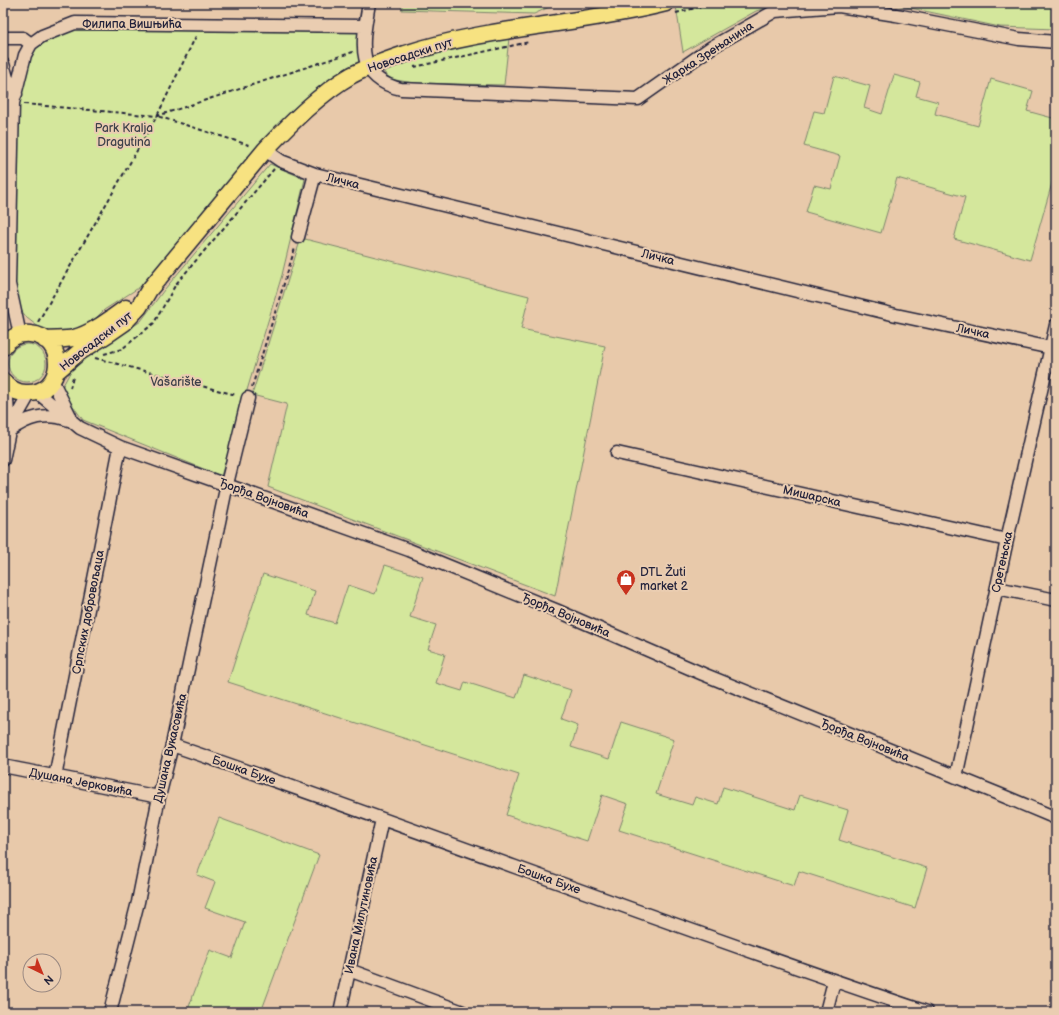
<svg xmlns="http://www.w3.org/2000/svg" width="1059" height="1015" font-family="'Balsamiq Sans',sans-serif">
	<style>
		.green { fill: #d4e79c; stroke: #7b846c }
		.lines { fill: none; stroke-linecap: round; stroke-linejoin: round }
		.minor-casing { stroke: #22223b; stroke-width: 15 }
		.major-casing { stroke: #22223b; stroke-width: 19 }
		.path { stroke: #22223b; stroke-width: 2; stroke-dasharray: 4 3; stroke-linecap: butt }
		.minor { stroke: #eacdb1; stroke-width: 12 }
		.major { stroke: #f7e281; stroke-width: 16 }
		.labels { text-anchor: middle; stroke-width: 4; stroke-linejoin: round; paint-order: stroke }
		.street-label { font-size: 12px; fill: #22223b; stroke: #eacdb1 }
		.park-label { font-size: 12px; fill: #3d404a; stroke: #eacdb1 }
		.poi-label { font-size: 12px; fill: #22223b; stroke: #eacdb1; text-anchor: start }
	</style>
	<rect width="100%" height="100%" fill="#e8c9aa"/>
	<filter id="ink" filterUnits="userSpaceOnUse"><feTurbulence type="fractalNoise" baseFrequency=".025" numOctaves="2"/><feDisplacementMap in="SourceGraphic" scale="8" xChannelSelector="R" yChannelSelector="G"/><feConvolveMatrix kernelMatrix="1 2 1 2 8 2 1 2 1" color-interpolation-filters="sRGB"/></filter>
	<g filter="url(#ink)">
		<path class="green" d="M 402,3 L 558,3 L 534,14 L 402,10 Z
			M 690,3 L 780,3 L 756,11 L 683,52 L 676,6 Z
			M 887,3 L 1056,3 L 1056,29 L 1000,27 Z
			M 75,23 L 365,26 L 367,67 L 311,98 L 199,219 L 143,285 L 104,310 L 89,325 L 58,333 L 47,332 L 36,325 L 27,318 L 18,306 L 9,284 L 13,103 L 31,44 Z
			M 509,38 L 504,85 L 413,83 L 390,79 L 381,69 L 433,53 Z
			M 894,75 L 920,82 L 916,96 L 938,102 L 935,114 L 978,126 L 991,79 L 1033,91 L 1027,111 L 1056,119 L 1056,169 L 1030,260 L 954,239 L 965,197 L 897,178 L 881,233 L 806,212 L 814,185 L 831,189 L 840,156 L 804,146 L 814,111 L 824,113 L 834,76 L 870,86 L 864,108 L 882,114 Z
			M 270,164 L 305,179 L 282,275 L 221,476 L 83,420 L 61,389 L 73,367 L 141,321 L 164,290 Z
			M 301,238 L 529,296 L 521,329 L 605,346 L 555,596 L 268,487 L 287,404 L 252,395 Z
			M8 363a19 19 0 1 1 38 0a19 19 0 1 1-38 0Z
			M 385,565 L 423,577 L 410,617 L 436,625 L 428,649 L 445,654 L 436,683 L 462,691 L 465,682 L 516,698 L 524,675 L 571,690 L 561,719 L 578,725 L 571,747 L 609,759 L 621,722 L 674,739 L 656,794 L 692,805 L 695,797 L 718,804 L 723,787 L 795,810 L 800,795 L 848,810 L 839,840 L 927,868 L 915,908 L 799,871 L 794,886 L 619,830 L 628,804 L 602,795 L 587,841 L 506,815 L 519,775 L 228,682 L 263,574 L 315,591 L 308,615 L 335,623 L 348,585 L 375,594 Z
			M 219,818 L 319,855 L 261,1012 L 187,1012 L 210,950 L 232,958 L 245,922 L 205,908 L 215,882 L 197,875 Z"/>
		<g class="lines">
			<g class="minor-casing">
				<path id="minor" d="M 369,3 C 363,40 353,78 401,89 L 638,99 L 712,47 L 775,11 L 839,6 L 896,15 L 1019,39 L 1056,42
					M 3,39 L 3,38 L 23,38 L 31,44
					M 3,64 L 7,78 L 16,94
					M 265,150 L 281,161 L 315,174 L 896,315 L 1056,349
					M 298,237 L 315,174
					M 20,335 L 9,284 L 13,103 L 25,55 L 31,44 L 42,36 L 75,23 L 365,26
					M 52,380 L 70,416
					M 37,392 L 80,428 L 120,447 L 409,550 L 558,611 L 703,674 L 1001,795 L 1056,818
					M 10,428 L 30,393
					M 9,431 C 28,417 45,412 69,420
					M 617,453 L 1007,540
					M 3,460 L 9,431 L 6,384
					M 997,588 L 1056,600
					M 172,745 C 424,831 674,928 927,1012
					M 3,766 L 159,797
					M 55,777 L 120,447
					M 956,777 L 1007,540 L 1056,325
					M 349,970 L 463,1012
					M 110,1012 L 138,902 L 159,797 L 172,745 L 227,484 L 248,398
					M 340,1012 L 382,819
					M 826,1012 L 834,981"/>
			</g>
			<g class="major-casing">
				<path id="major" d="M 45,340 C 55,339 65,340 74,338 C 93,333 110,319 126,308
					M 3,347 C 9,338 19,333 30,334 C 68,337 65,395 26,393 C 17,393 9,388 3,381
					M 56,372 L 78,353 L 111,332 L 124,323 L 139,307 L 149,290 L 265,150 C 290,124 320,93 352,75 C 369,66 387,60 405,54 C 490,26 580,25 666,3"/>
			</g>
			<path class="path" d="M 676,13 L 714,3
				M 196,36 L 157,116 L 252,146
				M 414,67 L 529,42
				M 24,104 L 157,116 L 353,52
				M 38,322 L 157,116
				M 3,325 L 4,319
				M 104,354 L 122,349 L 154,323 L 176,284 L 274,169
				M 95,358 L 236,395
				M 252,387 L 295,248
				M 70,388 L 73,377"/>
			<use href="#minor" class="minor"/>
			<use href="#major" class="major"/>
		</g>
	</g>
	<defs>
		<g id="shop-pin" transform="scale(1)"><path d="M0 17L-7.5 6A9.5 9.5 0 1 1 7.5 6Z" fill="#c8321e" stroke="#eacdb1"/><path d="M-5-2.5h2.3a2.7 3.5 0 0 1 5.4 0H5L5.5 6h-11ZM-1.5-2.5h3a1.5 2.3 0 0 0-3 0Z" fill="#fff"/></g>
	</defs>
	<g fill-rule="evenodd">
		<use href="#shop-pin" x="626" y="579"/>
	</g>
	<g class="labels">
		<g class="street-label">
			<text x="132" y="28">Филипа Вишњића</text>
			<text transform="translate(708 53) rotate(-33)" y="4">Жарка Зрењанина</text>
			<text transform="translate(410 55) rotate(-18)" y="4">Новосадски пут</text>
			<text transform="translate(343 181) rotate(14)" y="4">Личка</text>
			<text transform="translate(658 257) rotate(14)" y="4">Личка</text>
			<text transform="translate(973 331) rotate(12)" y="4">Личка</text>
			<text transform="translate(96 341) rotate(-38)" y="4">Новосадски пут</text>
			<text transform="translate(812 496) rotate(13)" y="4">Мишарска</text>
			<text transform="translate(264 498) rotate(20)" y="4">Ђорђа Војновића</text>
			<text transform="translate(1002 562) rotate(-78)" y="4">Сретењска</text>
			<text transform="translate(88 612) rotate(-79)" y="4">Српских добровољаца</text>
			<text transform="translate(566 615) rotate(23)" y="4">Ђорђа Војновића</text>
			<text transform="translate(865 740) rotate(22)" y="4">Ђорђа Војновића</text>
			<text transform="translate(170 748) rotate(-77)" y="4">Душана Вукасовића</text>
			<text transform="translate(244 770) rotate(19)" y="4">Бошка Бухе</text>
			<text transform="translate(81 782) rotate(11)" y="4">Душана Јерковића</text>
			<text transform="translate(549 879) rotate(20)" y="4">Бошка Бухе</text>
			<text transform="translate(361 915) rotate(-78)" y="4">Ивана Милутиновића</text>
		</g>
		<g class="park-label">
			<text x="124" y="132">Park Kralja<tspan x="124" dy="14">Dragutina</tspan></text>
			<text x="176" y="386">Vašarište</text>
		</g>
		<g class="poi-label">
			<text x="640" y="576">DTL Žuti<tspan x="640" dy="14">market 2</tspan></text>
		</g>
	</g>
	<rect width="1059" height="1015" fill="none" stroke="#eacdb1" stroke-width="16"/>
	<rect x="8" y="8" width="1043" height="999" fill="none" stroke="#22223b" stroke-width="1.5" filter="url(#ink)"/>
	<g transform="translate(42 973) rotate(137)"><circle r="19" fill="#eacdb1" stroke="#9a8982"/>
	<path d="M0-3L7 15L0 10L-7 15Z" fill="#c8321e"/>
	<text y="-6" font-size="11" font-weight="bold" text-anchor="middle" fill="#22223b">N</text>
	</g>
</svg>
